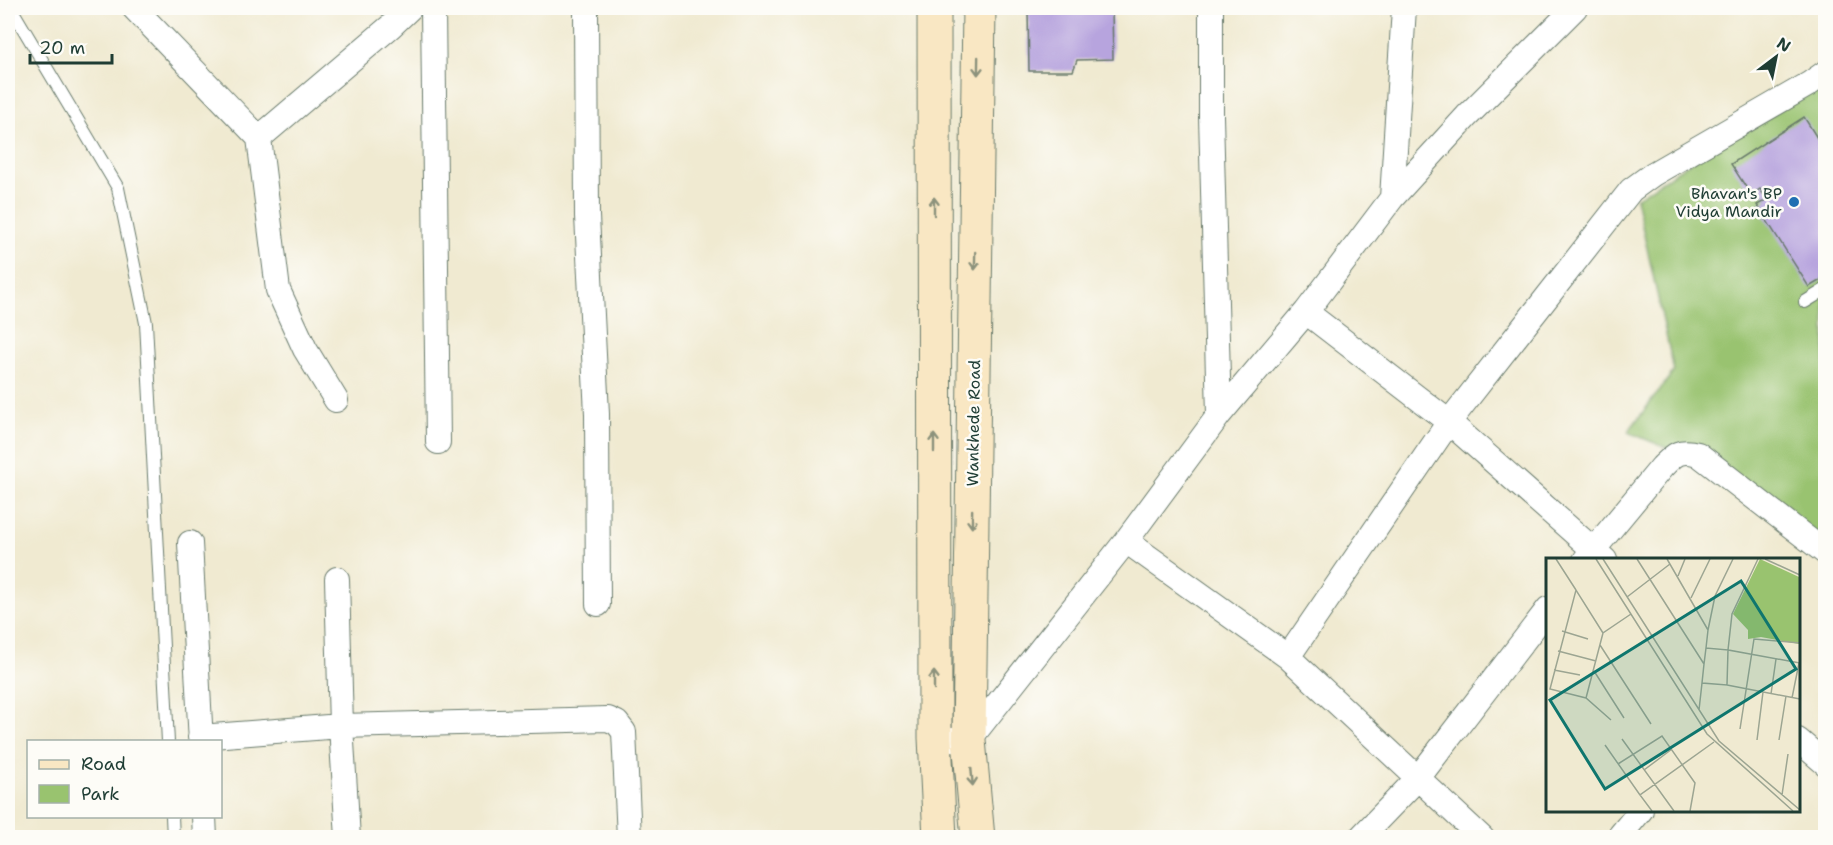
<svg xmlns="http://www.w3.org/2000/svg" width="1833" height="845" font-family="'Shantell Sans',sans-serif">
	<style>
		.green { fill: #99c36f; stroke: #5c8052; stroke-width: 1.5 }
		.building { fill: #b7a4de }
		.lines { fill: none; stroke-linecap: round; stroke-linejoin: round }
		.service-casing { stroke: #687a6b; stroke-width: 14 }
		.minor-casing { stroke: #687a6b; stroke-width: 26 }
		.secondary-casing { stroke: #687a6b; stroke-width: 35 }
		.service { stroke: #fff; stroke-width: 12 }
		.minor { stroke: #fff; stroke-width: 24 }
		.secondary { stroke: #f9e7c3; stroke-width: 33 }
		.oneway { stroke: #8c927c }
		.poi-dot { fill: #1f6fb2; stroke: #fdfcf7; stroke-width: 2 }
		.labels { text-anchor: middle; stroke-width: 5; stroke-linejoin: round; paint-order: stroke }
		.poi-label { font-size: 16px; fill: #1f3d34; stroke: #fdfcf7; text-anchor: end }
		.street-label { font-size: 16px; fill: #1f3d34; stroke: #fdfcf7 }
		.inset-road { fill: none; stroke: #9ca592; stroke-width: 1.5 }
		.view { fill: #0f766e; fill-opacity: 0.15; stroke: #0f766e; stroke-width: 3 }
		.inset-edge { fill: none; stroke: #1f3d34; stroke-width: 3 }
	</style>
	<rect width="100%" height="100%" fill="#fdfcf7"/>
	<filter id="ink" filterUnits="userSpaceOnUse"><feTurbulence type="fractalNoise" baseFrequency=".0167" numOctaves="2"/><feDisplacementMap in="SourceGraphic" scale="12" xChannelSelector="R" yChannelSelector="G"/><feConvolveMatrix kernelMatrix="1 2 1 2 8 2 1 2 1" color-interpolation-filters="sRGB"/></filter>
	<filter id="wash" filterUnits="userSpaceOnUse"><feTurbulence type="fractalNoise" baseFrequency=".008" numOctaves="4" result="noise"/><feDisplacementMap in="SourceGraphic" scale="24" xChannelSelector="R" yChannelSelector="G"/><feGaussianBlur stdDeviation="1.35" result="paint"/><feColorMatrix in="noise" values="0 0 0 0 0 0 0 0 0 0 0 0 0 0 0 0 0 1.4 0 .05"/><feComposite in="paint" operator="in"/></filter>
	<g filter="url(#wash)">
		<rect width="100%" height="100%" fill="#f0ead1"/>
		<path class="green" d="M 1825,74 L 1825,559 L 1730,474 L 1628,432 L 1674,371 L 1636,198 Z"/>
		<g id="blocks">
			<path class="building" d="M 1112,9 L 1113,59 L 1077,60 L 1073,71 L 1029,71 L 1028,10 Z
				M 1804,117 L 1819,141 L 1826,137 L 1826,277 L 1809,287 L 1757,205 L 1767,200 L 1760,189 L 1751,195 L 1731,164 Z"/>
		</g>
	</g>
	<g filter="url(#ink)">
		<use href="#blocks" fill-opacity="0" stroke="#687a6b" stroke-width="1.5"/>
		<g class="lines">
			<g class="service-casing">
				<path id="service" d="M 11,8 L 118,188 L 146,323 L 168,742
					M 1805,302 L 1826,289
					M 172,816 L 173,838"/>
			</g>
			<g class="minor-casing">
				<path id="minor" d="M 134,8 L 259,138 L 278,290 L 305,349 L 336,400
					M 433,8 L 438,442
					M 586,8 L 587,216 L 597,414 L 598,604
					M 1211,8 L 1211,116 L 1219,415 L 1306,312 L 1449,422 L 1631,190 L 1653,174 L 1809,84 L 1826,72
					M 259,138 L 391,26 L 410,8
					M 1392,198 L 1467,116 L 1575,8
					M 1306,312 L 1392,198 L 1404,8
					M 1219,415 L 1126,541 L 1288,657 L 1449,422 L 1605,560
					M 190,543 L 201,742
					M 1585,560 L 1662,467 C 1675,454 1679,449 1698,454 L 1826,553
					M 337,579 L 341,726 L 348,838
					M 1288,657 L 1482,838
					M 200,737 L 341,726 L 608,719 L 617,723 L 624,732 L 629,838
					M 935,738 L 969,740 L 1126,541
					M 1798,740 L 1826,764
					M 204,816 L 205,838
					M 1360,838 L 1418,778 L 1548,609
					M 1618,838 L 1641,810"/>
			</g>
			<g class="secondary-casing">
				<path id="secondary" d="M 934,8 L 935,738 L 940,838
					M 978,838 L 969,740 L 979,8"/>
			</g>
			<use href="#service" class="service"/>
			<use href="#minor" class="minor"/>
			<use href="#secondary" class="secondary"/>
		</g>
		<defs><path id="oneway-shaft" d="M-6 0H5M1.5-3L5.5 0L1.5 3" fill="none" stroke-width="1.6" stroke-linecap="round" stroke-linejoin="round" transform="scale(1.5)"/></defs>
		<g class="oneway">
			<use href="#oneway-shaft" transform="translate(978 66) rotate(91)"/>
			<use href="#oneway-shaft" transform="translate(934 206) rotate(-90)"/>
			<use href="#oneway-shaft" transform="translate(975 261) rotate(91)"/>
			<use href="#oneway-shaft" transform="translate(934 443) rotate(-90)"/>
			<use href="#oneway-shaft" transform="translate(972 519) rotate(91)"/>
			<use href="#oneway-shaft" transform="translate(934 680) rotate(-90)"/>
			<use href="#oneway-shaft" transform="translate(972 777) rotate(85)"/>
		</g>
	</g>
	<circle class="poi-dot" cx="1794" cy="202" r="6"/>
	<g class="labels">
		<g class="poi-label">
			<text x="1782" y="199">Bhavan's BP<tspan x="1782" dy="18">Vidya Mandir</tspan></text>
		</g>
		<g class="street-label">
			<text transform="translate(973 423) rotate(-89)" y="6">Wankhede Road</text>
		</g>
	</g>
	<g transform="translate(1546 558)">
		<rect width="254" height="254" fill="#f0ead1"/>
		<path d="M 214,1 L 253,19 L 253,86 L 215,79 L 202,81 L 202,72 L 187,56 Z" fill="#99c36f"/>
		<path class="inset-road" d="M 10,1 L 30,32M 50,1 L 161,176 L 247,253M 57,1 L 173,183 L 254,252M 91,1 L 158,106 L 160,90 L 182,92 L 186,56 L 212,1M 121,1 L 162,72 L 160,90M 219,1 L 254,17M 132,18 L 139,1M 81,39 L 124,6M 145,40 L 164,1M 162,72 L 169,38 L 187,1M 16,73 L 42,81M 57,75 L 30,32 L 4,131 L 40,140 L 65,162M 54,87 L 105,166M 12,93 L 50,103M 158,106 L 156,125 L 181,127 L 182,92 L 254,105M 8,112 L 34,117M 48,113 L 78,160M 181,127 L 254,141M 225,136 L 230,101M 40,140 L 57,75 L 85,56M 246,140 L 253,105M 153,152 L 156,125M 194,171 L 208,81 L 254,85M 76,181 L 128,253M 211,182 L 217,134M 233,182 L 240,138M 59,187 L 94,237M 72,206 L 116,178 L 149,225 L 144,253M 98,212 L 126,191M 236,237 L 242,196M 106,253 L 94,237 L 168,184"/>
		<path class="view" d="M 195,23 L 250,111 L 59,231 L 4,142 Z"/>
		<rect width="254" height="254" class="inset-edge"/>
	</g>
	<rect width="1833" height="845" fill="none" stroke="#fdfcf7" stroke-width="30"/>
	<rect x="27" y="740" width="195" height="78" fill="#fdfcf7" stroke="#a4b0a9" stroke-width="1.5"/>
	<rect x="39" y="760" width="30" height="9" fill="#f9e7c3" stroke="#a4b0a9" stroke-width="1.5"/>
	<text x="81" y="770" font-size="18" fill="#1f3d34">Road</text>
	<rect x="39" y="785" width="30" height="18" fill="#99c36f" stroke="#a4b0a9" stroke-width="1.5"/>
	<text x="81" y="800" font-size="18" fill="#1f3d34">Park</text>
	<g transform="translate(1776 57) rotate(32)" stroke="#fdfcf7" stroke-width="4.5" paint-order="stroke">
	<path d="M0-4.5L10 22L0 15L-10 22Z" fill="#1f3d34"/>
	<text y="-9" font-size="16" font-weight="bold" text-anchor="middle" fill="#1f3d34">N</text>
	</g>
	<path d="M30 54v9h82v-9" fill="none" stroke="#1f3d34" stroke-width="3"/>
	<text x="39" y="54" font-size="18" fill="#1f3d34" stroke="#fdfcf7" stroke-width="4.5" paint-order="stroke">20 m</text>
</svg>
